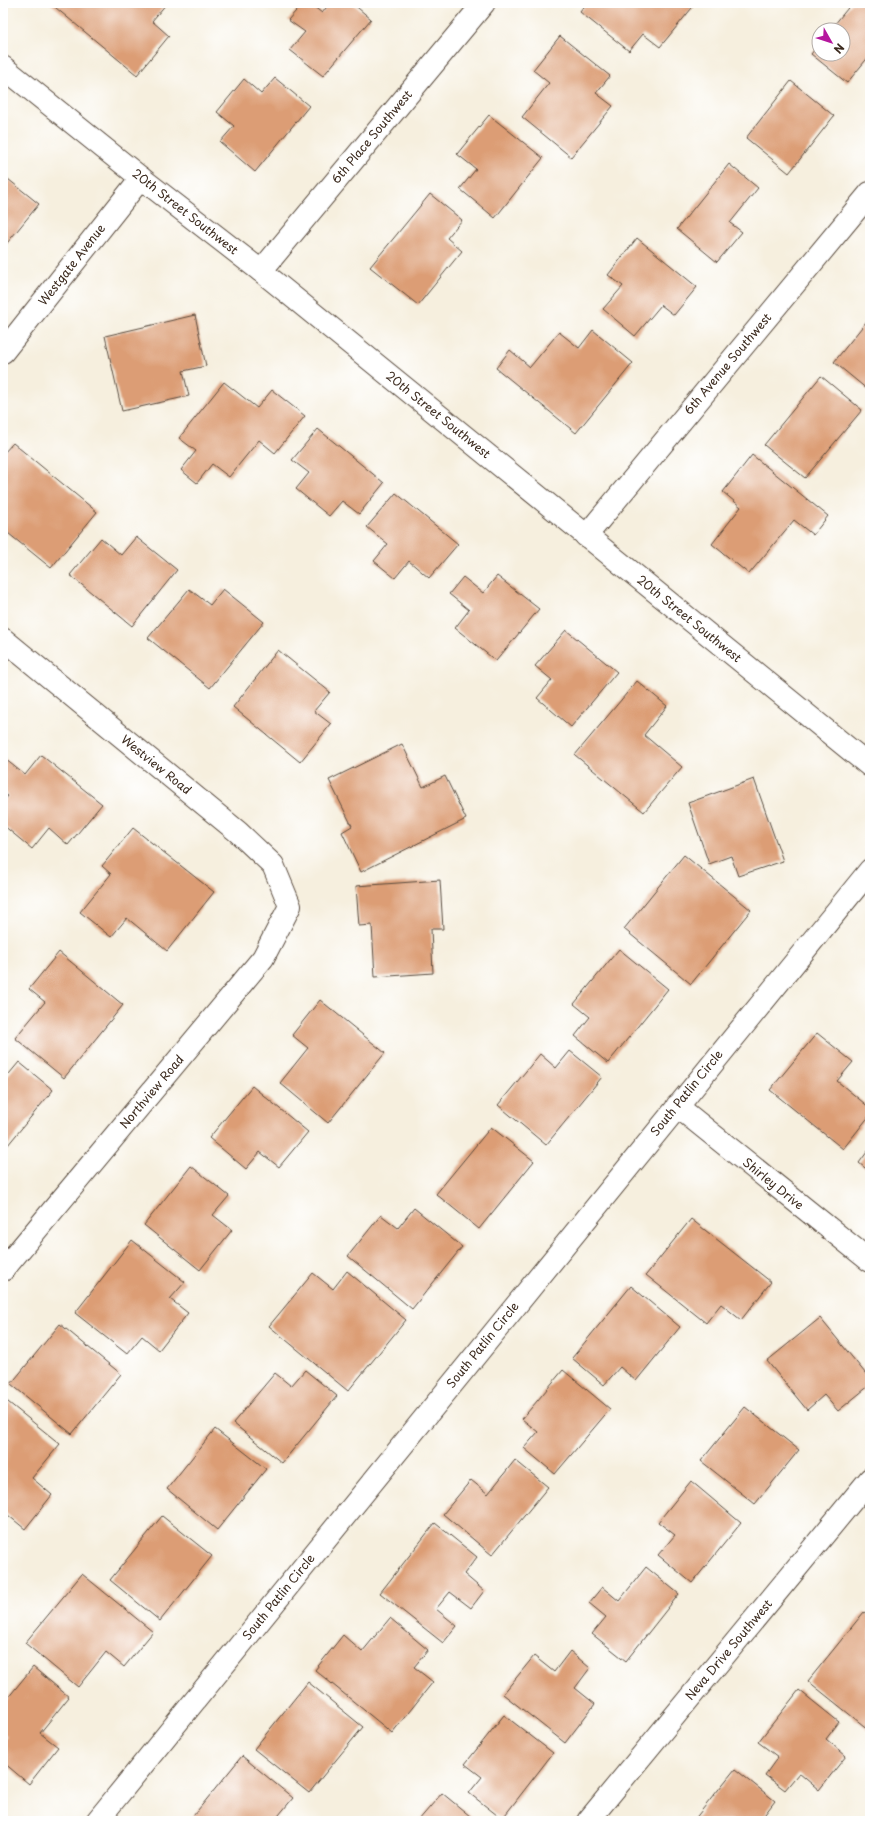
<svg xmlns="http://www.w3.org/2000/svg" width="873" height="1824" font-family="'Playpen Sans',sans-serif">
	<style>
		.building { fill: #dc9d75 }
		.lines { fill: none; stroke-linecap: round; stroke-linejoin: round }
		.minor-casing { stroke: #57483b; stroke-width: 24 }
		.tertiary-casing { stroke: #57483b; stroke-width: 24 }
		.minor { stroke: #fff; stroke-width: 22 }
		.tertiary { stroke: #fff; stroke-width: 22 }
		.labels { text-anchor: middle; stroke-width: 3.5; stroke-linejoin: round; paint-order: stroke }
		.street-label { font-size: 12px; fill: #3b2a1e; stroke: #fff }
	</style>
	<rect width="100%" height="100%" fill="#fff"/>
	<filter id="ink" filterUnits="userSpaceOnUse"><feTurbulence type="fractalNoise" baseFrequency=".025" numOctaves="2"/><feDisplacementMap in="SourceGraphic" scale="8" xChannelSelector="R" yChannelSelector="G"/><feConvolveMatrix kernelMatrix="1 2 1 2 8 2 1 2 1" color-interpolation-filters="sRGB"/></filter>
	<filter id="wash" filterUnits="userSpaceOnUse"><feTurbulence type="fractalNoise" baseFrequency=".012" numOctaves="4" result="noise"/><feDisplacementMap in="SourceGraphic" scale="16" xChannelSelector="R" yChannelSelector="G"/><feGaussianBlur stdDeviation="0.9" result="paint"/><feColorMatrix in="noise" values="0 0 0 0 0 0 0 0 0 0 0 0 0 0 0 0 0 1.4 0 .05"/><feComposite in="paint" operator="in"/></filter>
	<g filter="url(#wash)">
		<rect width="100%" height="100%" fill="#f6efde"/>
		<g id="blocks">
			<path class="building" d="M 50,3 L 167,3 L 152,21 L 169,36 L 137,75 Z
				M 303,3 L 309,3 L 322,13 L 330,3 L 352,3 L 371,19 L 323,76 L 290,50 L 305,32 L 288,20 Z
				M 587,3 L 696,3 L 660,47 L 643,34 L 629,51 L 580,12 Z
				M 852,3 L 863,3 L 870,9 L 870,55 L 847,83 L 811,54 L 819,44 L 819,54 L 843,54 L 843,30 L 830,30 Z
				M 560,36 L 610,76 L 596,93 L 613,106 L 571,157 L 522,117 L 549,83 L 533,70 Z
				M 275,78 L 309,106 L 255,172 L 220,142 L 234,126 L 217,112 L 244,79 L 261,94 Z
				M 791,81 L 834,116 L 789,173 L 746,138 Z
				M 489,115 L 543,158 L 495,218 L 460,189 L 476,169 L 457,154 Z
				M 729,164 L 758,188 L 730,223 L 742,232 L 717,262 L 677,229 Z
				M 3,175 L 39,204 L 3,248 Z
				M 430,194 L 462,220 L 447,238 L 462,251 L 418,305 L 370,267 Z
				M 637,238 L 697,287 L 674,315 L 661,305 L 635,336 L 603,309 L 623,286 L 608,275 Z
				M 195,315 L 206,366 L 183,371 L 189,396 L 122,411 L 105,336 Z
				M 870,317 L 870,387 L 868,390 L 834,362 Z
				M 593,330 L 633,363 L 576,433 L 496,368 L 510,350 L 530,367 L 559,332 L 579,348 Z
				M 821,376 L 862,410 L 805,478 L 764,445 Z
				M 224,382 L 257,408 L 272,390 L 305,416 L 275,453 L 259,440 L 229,477 L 212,464 L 197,483 L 181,470 L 196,451 L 179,438 Z
				M 318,429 L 384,483 L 359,514 L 342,501 L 329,516 L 296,489 L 309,473 L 292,460 Z
				M 13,443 L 97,512 L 51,568 L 3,529 L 3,454 Z
				M 752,455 L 828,516 L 813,535 L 794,520 L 749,574 L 712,544 L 741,507 L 723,492 Z
				M 396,493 L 458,544 L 429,578 L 409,561 L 395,578 L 374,561 L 388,544 L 367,527 Z
				M 136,537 L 177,570 L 132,626 L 70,575 L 101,538 L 121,555 Z
				M 497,576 L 539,609 L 496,661 L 455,628 L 469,610 L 449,594 L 463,577 L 483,593 Z
				M 189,589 L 210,605 L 223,589 L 264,622 L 210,688 L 148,638 Z
				M 566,630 L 617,672 L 571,727 L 537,698 L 552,680 L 535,666 Z
				M 278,650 L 330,692 L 314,711 L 331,724 L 300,762 L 233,707 Z
				M 637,681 L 667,706 L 644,735 L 682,767 L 644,812 L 575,755 Z
				M 402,744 L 423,787 L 445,776 L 466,819 L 361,872 L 342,832 L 352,826 L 329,780 Z
				M 41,755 L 102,804 L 68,845 L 49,828 L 32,849 L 3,825 L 3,802 L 8,796 L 3,792 L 3,761 L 5,759 L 25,775 Z
				M 754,779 L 783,861 L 738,876 L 731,856 L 709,864 L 688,803 Z
				M 133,828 L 214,892 L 167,951 L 127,918 L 111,937 L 80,912 L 111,874 L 102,866 Z
				M 684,855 L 751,910 L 691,984 L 624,929 Z
				M 440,880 L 443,929 L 431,929 L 433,973 L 375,977 L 372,925 L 359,926 L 356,886 Z
				M 619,949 L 668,989 L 608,1063 L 575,1036 L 590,1017 L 574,1004 Z
				M 59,952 L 123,1005 L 64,1078 L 15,1038 L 45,1002 L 29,989 Z
				M 320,1000 L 385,1053 L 328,1123 L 280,1083 L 308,1048 L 292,1035 Z
				M 817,1033 L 853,1062 L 837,1081 L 870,1108 L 870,1115 L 843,1149 L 770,1090 Z
				M 570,1051 L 602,1077 L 546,1145 L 498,1105 L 540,1054 L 556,1068 Z
				M 19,1062 L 53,1090 L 3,1151 L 3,1079 L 4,1080 Z
				M 252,1086 L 308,1132 L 279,1167 L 260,1152 L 246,1169 L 209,1138 Z
				M 491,1127 L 534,1161 L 479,1229 L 436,1194 Z
				M 870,1148 L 870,1172 L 859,1163 Z
				M 191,1166 L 229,1196 L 213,1215 L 232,1230 L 200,1270 L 144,1225 Z
				M 414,1208 L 462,1247 L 412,1309 L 348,1256 L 381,1215 L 398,1228 Z
				M 691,1219 L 771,1282 L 741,1320 L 721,1304 L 706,1323 L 646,1275 Z
				M 132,1240 L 185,1282 L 170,1299 L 188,1313 L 159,1350 L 142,1336 L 127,1354 L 75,1313 Z
				M 347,1271 L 406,1320 L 348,1391 L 269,1326 L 313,1273 L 333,1289 Z
				M 631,1286 L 680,1327 L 636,1381 L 620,1367 L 604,1385 L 572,1358 Z
				M 820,1318 L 870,1379 L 870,1385 L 838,1411 L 824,1395 L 807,1410 L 767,1361 Z
				M 60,1324 L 121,1374 L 72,1434 L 11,1384 Z
				M 305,1370 L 337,1396 L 282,1463 L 233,1423 L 275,1373 L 291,1386 Z
				M 563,1370 L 610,1409 L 555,1474 L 524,1448 L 538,1432 L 522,1419 Z
				M 3,1398 L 60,1444 L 32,1478 L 52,1495 L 25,1529 L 3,1511 Z
				M 745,1407 L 799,1450 L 755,1504 L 701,1461 Z
				M 215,1429 L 266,1469 L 217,1530 L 167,1489 Z
				M 515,1460 L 548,1487 L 492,1555 L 443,1514 L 471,1480 L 488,1494 Z
				M 691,1481 L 741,1523 L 692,1583 L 658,1555 L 675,1535 L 658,1522 Z
				M 162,1516 L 212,1556 L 160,1621 L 110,1580 Z
				M 435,1523 L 477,1557 L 464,1574 L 484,1591 L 471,1608 L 450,1592 L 436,1609 L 457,1626 L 443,1643 L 380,1593 Z
				M 646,1567 L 679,1594 L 626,1661 L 592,1634 L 606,1617 L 589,1603 L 602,1587 L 619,1601 Z
				M 82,1574 L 153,1632 L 124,1667 L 106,1652 L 78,1687 L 25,1643 Z
				M 864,1612 L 870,1616 L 870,1729 L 869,1730 L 808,1681 Z
				M 390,1618 L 428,1650 L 414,1667 L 433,1682 L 392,1733 L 315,1670 L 343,1635 L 362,1652 Z
				M 570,1651 L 590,1668 L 575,1688 L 595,1704 L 565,1743 L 503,1694 L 534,1656 L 554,1672 Z
				M 33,1667 L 69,1697 L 40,1733 L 58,1747 L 29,1784 L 3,1762 L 3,1741 L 7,1736 L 3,1733 L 3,1704 Z
				M 308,1682 L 363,1727 L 309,1793 L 254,1749 Z
				M 799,1690 L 839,1722 L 826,1739 L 846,1756 L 819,1790 L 799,1773 L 785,1790 L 765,1775 L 778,1757 L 758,1742 Z
				M 504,1715 L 553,1753 L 502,1819 L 469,1793 L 482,1777 L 465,1764 Z
				M 242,1756 L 293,1798 L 274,1821 L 189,1821 Z
				M 735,1769 L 775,1801 L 762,1818 L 766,1821 L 696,1821 L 694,1820 Z
				M 442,1793 L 476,1821 L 418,1821 Z"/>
		</g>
	</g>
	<g filter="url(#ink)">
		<use href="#blocks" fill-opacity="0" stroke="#57483b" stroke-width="1"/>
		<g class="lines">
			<g class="minor-casing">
				<path id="minor" d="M 261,271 L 484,3
					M 3,352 L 141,178
					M 586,536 L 870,193
					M 3,639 L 238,832 L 273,865 L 290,906 L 263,958 L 3,1270
					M 677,1106 L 870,1261
					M 97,1821 L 870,870
					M 588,1821 L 870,1479"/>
			</g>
			<g class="tertiary-casing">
				<path id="tertiary" d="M 3,67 L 141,178 L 261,271 L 870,766"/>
			</g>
			<use href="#minor" class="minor"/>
			<use href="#tertiary" class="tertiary"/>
		</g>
	</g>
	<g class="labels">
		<g class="street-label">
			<text transform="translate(372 137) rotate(-50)" y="4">6th Place Southwest</text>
			<text transform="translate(185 212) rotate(38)" y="4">20th Street Southwest</text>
			<text transform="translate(72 265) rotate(-52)" y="4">Westgate Avenue</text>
			<text transform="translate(728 364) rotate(-50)" y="4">6th Avenue Southwest</text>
			<text transform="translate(438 415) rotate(39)" y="4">20th Street Southwest</text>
			<text transform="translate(689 619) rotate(39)" y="4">20th Street Southwest</text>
			<text transform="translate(156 765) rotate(39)" y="4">Westview Road</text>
			<text transform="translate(152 1092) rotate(-50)" y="4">Northview Road</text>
			<text transform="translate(687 1093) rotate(-51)" y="4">South Patlin Circle</text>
			<text transform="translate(773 1184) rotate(39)" y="4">Shirley Drive</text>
			<text transform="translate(483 1345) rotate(-51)" y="4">South Patlin Circle</text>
			<text transform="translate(279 1597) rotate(-51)" y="4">South Patlin Circle</text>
			<text transform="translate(729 1650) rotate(-50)" y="4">Neva Drive Southwest</text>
		</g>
	</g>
	<rect width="873" height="1824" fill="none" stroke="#fff" stroke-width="16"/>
	<g transform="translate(831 42) rotate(129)"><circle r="19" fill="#ffffff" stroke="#b1aaa5"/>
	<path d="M0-3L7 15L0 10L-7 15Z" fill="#b5179e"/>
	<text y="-6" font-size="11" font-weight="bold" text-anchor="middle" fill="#3b2a1e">N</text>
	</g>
</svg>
